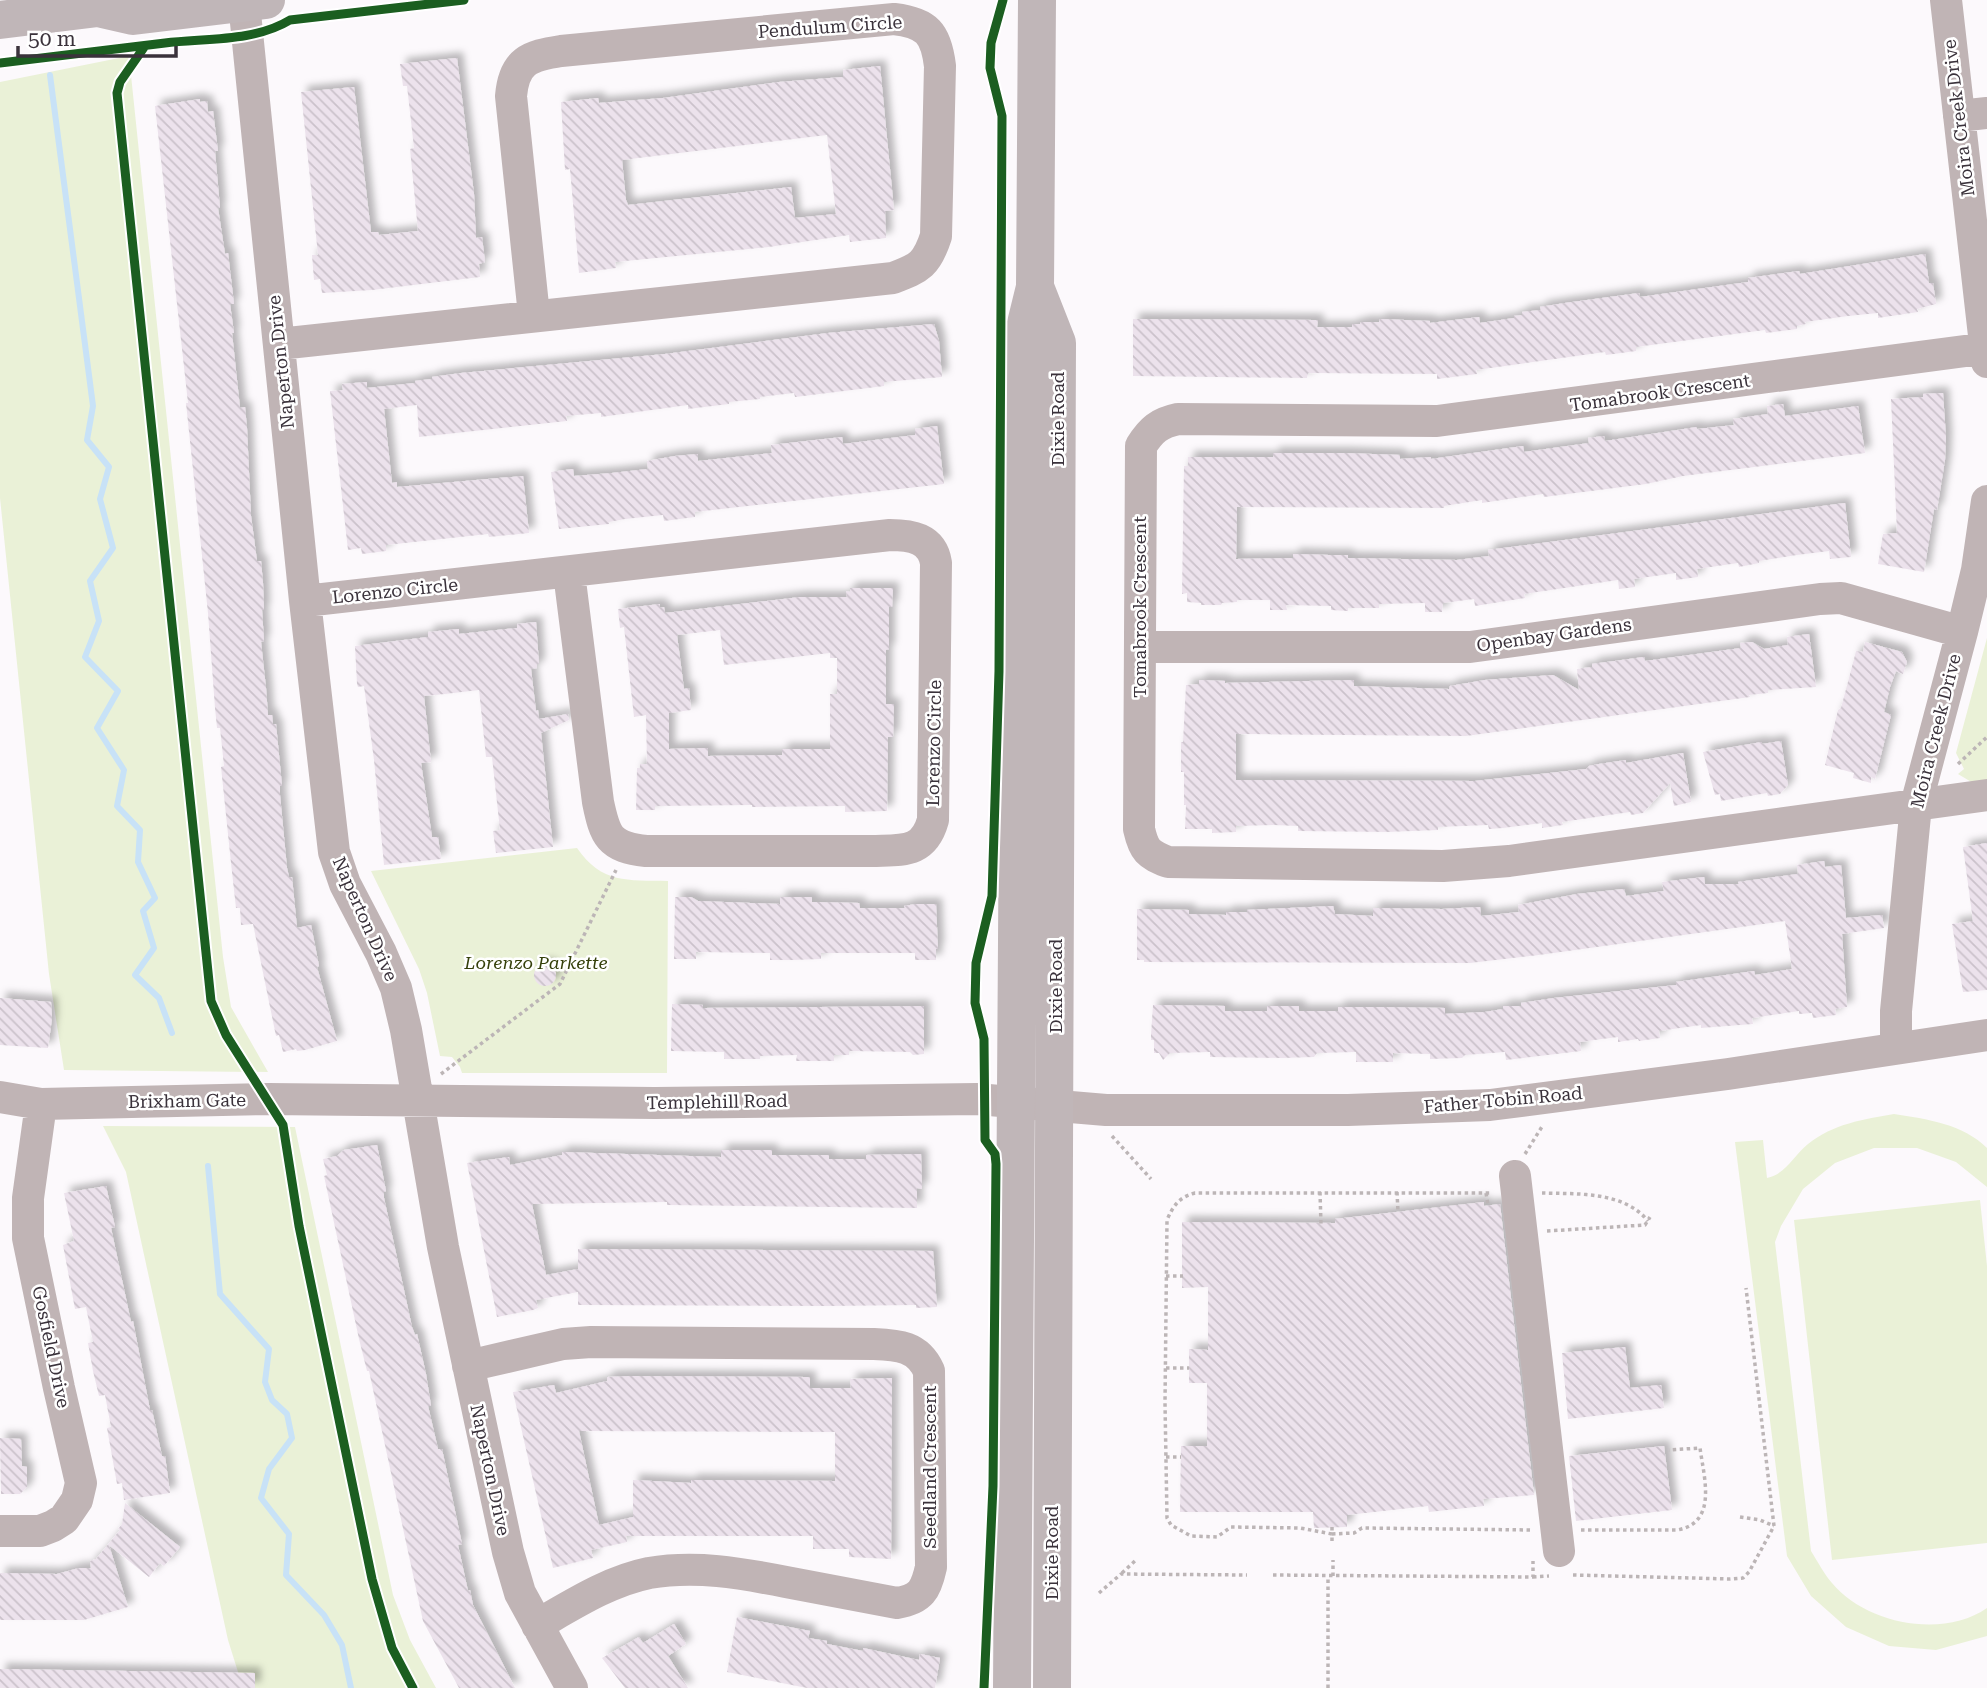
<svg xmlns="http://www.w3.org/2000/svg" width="1987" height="1688" font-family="'Roboto Serif',serif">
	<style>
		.green { fill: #eaf1d7 }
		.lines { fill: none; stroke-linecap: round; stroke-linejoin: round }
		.stream { stroke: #c8e2f7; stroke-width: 6 }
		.building { fill: url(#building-back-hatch); fill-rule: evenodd; filter: url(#shadow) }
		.path { stroke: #bcb5b6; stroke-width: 3.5; stroke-dasharray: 3.5 3.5; stroke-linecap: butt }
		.minor { stroke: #c0b4b5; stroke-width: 32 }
		.major { stroke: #c0b6b8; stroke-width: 38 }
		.cycleway-casing { stroke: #fff; stroke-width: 13 }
		.cycleway { stroke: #1b5e20; stroke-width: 9 }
		.labels { text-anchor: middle; stroke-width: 5; stroke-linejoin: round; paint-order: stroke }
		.street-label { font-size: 18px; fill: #3a323b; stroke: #fff }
		.park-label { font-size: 18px; font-style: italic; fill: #35400b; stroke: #fff }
	</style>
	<defs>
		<pattern id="building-back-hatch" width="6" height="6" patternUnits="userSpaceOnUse" patternTransform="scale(1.75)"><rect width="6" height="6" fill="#ece2ec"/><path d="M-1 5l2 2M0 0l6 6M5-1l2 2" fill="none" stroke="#cbc2cb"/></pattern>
		<filter id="shadow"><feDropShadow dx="6" dy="-6" stdDeviation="3.5" flood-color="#0004"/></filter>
	</defs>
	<rect width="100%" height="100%" fill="#fcf9fc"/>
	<path class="green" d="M 129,56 L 223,957 L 231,1007 L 268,1072 L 64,1070 L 49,974 L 0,498 L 0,82 Z
		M 1987,638 L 1987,782 L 1973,783 L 1958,774 L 1964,769 L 1956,753 Z
		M 577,848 C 602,884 627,880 668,881 L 667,1073 L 462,1073 L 460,1067 L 452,1057 L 440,1056 L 427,993 L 419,969 L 371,871 Z
		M 1894,1114 C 1927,1119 1963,1124 1987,1148 L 1987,1187 L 1956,1162 L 1917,1148 L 1874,1148 L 1835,1163 L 1803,1189 L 1781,1226 L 1775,1242 L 1811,1551 C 1818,1562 1824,1574 1832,1583 C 1866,1624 1943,1639 1987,1608 L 1987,1636 L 1936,1650 L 1889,1646 L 1846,1627 L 1811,1596 L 1787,1556 L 1735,1142 L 1763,1140 L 1767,1178 C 1786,1174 1794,1155 1808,1144 C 1833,1124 1864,1119 1894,1114 Z
		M 103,1126 L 295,1127 L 393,1595 L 410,1640 L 436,1688 L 243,1688 L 228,1640 L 126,1172 Z
		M 1980,1200 L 1987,1266 L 1987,1543 L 1832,1560 L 1794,1220 Z"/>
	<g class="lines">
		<path class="stream" d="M 50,75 L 93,406 L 87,440 L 109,467 L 100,499 L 113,548 L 90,581 L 99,621 L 85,657 L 118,691 L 97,728 L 124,770 L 117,806 L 140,830 L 138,862 L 155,898 L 143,911 L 154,948 L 135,975 L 159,998 L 172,1033
			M 208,1166 L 220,1294 L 269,1349 L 265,1382 L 272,1400 L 287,1414 L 292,1438 L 269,1469 L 261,1498 L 289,1534 L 286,1575 L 324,1615 L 342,1645 L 351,1688"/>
	</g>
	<path class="building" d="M 457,58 L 474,194 L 476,238 L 482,237 L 485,262 L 479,264 L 480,277 L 372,290 L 322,293 L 320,279 L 314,280 L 312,255 L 318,255 L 301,92 L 354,87 L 371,232 L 378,232 L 379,235 L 418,231 L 410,149 L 414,148 L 407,86 L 403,86 L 400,64 Z
		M 880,66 L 894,210 L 885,211 L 886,238 L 850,242 L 849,235 L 769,247 L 615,262 L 616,268 L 579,273 L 570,169 L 565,170 L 561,102 L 598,98 L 599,103 L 663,98 L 779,82 L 843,77 L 843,70 ZM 827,135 L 836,214 L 795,218 L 791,187 L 628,205 L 626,200 L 622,160 Z
		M 200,99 L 200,102 L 207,101 L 208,112 L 213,111 L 218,151 L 215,151 L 220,208 L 218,208 L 225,254 L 228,253 L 234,304 L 230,304 L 234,333 L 232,333 L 240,408 L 245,407 L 247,428 L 251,516 L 257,561 L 261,561 L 263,583 L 264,610 L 262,610 L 264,641 L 261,642 L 266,688 L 268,715 L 272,715 L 273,724 L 276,724 L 282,786 L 280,786 L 280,795 L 287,868 L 289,877 L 292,877 L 297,928 L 311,925 L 319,966 L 317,967 L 337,1041 L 305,1050 L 297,1051 L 296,1049 L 283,1052 L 279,1035 L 276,1036 L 253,924 L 241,925 L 240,908 L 236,908 L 231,863 L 221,767 L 224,766 L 220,728 L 217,728 L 215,708 L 208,613 L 186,403 L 188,403 L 155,106 Z
		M 1925,254 L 1929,283 L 1933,283 L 1936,304 L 1917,309 L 1918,312 L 1878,318 L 1878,313 L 1848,316 L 1805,322 L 1806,324 L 1797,326 L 1797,329 L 1766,333 L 1765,330 L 1636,347 L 1636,351 L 1606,355 L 1605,352 L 1476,370 L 1477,374 L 1437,379 L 1437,374 L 1308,373 L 1307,378 L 1133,376 L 1133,319 L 1318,320 L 1317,327 L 1352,327 L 1352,324 L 1360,324 L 1361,322 L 1379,322 L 1380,319 L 1430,321 L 1430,323 L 1479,317 L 1480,323 L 1514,318 L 1514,316 L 1522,315 L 1522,312 L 1541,310 L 1540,307 L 1565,303 L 1639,293 L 1640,297 L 1748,282 L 1748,278 L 1799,271 L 1800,274 Z
		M 934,324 L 939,341 L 942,377 L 884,382 L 884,386 L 836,392 L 795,397 L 794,393 L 760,397 L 760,399 L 729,402 L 729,404 L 688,409 L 688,405 L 601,417 L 601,413 L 566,416 L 567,421 L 419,437 L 417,405 L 384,409 L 392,483 L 397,482 L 397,487 L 523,476 L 529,533 L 489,537 L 488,534 L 386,545 L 386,551 L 362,554 L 361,548 L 348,550 L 330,391 L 343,390 L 342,384 L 367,382 L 367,388 L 415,383 L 415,381 L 432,379 L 432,377 L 461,373 L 665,354 L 828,333 Z
		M 1943,393 L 1946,438 L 1945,460 L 1937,510 L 1934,509 L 1924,572 L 1878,564 L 1883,534 L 1897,533 L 1891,399 L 1923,397 L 1923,394 Z
		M 1783,404 L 1785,416 L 1858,406 L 1865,453 L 1683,476 L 1646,484 L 1544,497 L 1543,494 L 1482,503 L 1482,500 L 1444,506 L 1444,508 L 1237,507 L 1236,559 L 1293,558 L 1293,554 L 1329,555 L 1348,555 L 1348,558 L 1457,560 L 1489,556 L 1488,550 L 1845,503 L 1851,557 L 1830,559 L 1829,551 L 1797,555 L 1759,561 L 1759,563 L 1739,567 L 1738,563 L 1697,569 L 1698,577 L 1676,580 L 1676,573 L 1634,579 L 1635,587 L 1619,589 L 1618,580 L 1524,594 L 1525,598 L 1475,606 L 1474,599 L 1443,603 L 1442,612 L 1425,612 L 1425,603 L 1379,604 L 1379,608 L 1348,608 L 1348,611 L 1331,610 L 1331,606 L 1286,605 L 1287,610 L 1270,610 L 1270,600 L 1237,600 L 1237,602 L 1222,603 L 1221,605 L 1201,605 L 1201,603 L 1187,602 L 1187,593 L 1182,594 L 1184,466 L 1188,466 L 1188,457 L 1273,457 L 1273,453 L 1344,453 L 1400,455 L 1400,459 L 1431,457 L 1431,459 L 1523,446 L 1524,452 L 1589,443 L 1588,438 L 1604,436 L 1605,441 L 1697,427 L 1697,429 L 1734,425 L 1733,419 L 1768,414 L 1767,406 Z
		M 937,426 L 944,484 L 695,512 L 695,517 L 664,521 L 663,515 L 625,519 L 609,522 L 609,524 L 559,529 L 551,472 L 573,469 L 574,476 L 612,473 L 648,469 L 647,461 L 675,456 L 698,454 L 698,461 L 772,453 L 771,445 L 842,437 L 843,444 L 915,435 L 915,429 Z
		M 850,588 L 893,588 L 892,607 L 889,607 L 889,649 L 886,650 L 886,704 L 894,704 L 893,737 L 888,737 L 887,811 L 845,812 L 845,806 L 752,807 L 752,805 L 655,806 L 655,810 L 636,810 L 637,768 L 640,768 L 640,764 L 647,764 L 646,715 L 634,717 L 624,627 L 620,628 L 618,609 L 660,604 L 660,608 L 664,607 L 665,613 L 800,597 L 847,597 L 846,591 L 850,592 ZM 720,630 L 724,665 L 830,653 L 830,658 L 837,658 L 837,694 L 830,694 L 830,749 L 782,749 L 782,755 L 708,756 L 708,748 L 669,749 L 669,713 L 691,710 L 689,688 L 684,689 L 677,635 Z
		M 536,622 L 539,664 L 537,664 L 537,668 L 531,669 L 536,711 L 538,710 L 539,719 L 568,714 L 569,720 L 541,733 L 553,847 L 496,853 L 493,831 L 500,830 L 492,757 L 486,757 L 479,690 L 445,694 L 424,696 L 431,762 L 421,763 L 432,837 L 438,837 L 441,859 L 384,865 L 374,760 L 364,686 L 358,687 L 357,684 L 355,646 L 428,637 L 428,632 L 459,629 L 459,634 L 517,628 L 517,624 Z
		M 1809,634 L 1816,687 L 1768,690 L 1768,693 L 1749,695 L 1750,697 L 1466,736 L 1236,734 L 1236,780 L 1475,781 L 1586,769 L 1589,766 L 1599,764 L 1626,760 L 1626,763 L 1683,753 L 1691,802 L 1674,806 L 1670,783 L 1643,813 L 1631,815 L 1630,812 L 1562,822 L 1563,825 L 1542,828 L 1542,823 L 1503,828 L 1489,829 L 1488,825 L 1438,827 L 1438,830 L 1387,832 L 1298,831 L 1298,826 L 1274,825 L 1236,826 L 1236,832 L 1212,833 L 1212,829 L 1185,829 L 1186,805 L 1184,805 L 1184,772 L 1181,772 L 1181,742 L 1183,742 L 1186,685 L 1199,684 L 1199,680 L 1225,681 L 1225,683 L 1354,680 L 1354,686 L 1449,689 L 1450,686 L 1485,680 L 1553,675 L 1579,690 L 1577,669 L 1592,667 L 1592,664 L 1644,657 L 1645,661 L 1741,648 L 1740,643 L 1752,642 L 1764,649 L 1788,645 L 1787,637 Z
		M 1865,642 L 1902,652 L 1907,662 L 1903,674 L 1896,671 L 1890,687 L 1884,712 L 1891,715 L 1875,779 L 1871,777 L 1871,783 L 1853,778 L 1854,773 L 1825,765 L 1838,710 L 1841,708 L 1854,659 L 1856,651 L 1863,652 Z
		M 1781,741 L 1788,785 L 1780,794 L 1768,796 L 1767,793 L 1721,801 L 1720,794 L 1715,795 L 1703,752 L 1762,742 L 1762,744 Z
		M 1987,843 L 1987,990 L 1963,992 L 1952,924 L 1973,921 L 1963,847 Z
		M 1824,861 L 1825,867 L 1841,865 L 1846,918 L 1882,915 L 1884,928 L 1842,934 L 1847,1007 L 1835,1009 L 1836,1015 L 1813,1018 L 1812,1013 L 1799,1014 L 1799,1011 L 1752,1018 L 1753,1024 L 1701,1028 L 1701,1025 L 1659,1031 L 1660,1038 L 1639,1041 L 1638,1039 L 1618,1042 L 1618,1037 L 1602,1039 L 1580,1042 L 1581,1051 L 1506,1060 L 1505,1052 L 1465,1055 L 1462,1058 L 1430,1059 L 1430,1054 L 1393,1053 L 1393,1062 L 1356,1062 L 1356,1052 L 1317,1053 L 1314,1057 L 1283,1058 L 1210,1057 L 1210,1052 L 1170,1053 L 1163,1060 L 1159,1053 L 1154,1053 L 1154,1040 L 1151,1040 L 1151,1035 L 1153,1005 L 1225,1006 L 1225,1011 L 1267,1011 L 1267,1006 L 1299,1006 L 1299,1011 L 1338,1011 L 1338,1007 L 1377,1007 L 1445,1008 L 1445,1014 L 1485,1012 L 1503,1009 L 1503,1006 L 1521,1006 L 1521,1003 L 1554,998 L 1676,985 L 1676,982 L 1733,974 L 1754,971 L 1755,975 L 1792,969 L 1785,921 L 1539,955 L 1470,963 L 1144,962 L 1144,960 L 1137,960 L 1137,909 L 1189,910 L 1189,914 L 1226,915 L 1226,912 L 1247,912 L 1247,910 L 1333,906 L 1335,914 L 1373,916 L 1373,908 L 1442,909 L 1480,907 L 1481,916 L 1519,912 L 1518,905 L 1577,894 L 1624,889 L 1626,896 L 1664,891 L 1662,882 L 1704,877 L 1705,884 L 1739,884 L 1738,882 L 1798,874 L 1797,865 Z
		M 675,897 L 691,897 L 698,901 L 780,904 L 780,897 L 812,897 L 812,902 L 859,903 L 860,908 L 905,908 L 904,906 L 916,904 L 936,904 L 938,949 L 936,949 L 936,960 L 915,960 L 915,953 L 821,953 L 821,959 L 792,960 L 770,960 L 770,953 L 696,952 L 696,959 L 674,959 Z
		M534 975a11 11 0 1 1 22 0a11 11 0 1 1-22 0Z
		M 0,998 L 51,1002 L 52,1018 L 48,1048 L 0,1045 Z
		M 672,1004 L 703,1005 L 703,1008 L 924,1006 L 924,1054 L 913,1055 L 910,1052 L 849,1051 L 849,1055 L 834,1055 L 834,1061 L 796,1061 L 797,1055 L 760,1056 L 760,1059 L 724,1059 L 724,1052 L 671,1051 Z
		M 377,1145 L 386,1191 L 384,1192 L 384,1198 L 394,1244 L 412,1327 L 415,1335 L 417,1334 L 426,1374 L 431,1406 L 428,1406 L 438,1449 L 442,1449 L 462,1544 L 458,1545 L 468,1591 L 470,1590 L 473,1605 L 515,1688 L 459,1688 L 423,1621 L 369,1371 L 367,1371 L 359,1339 L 324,1176 L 327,1175 L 323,1159 L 337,1156 L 344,1150 Z
		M 721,1150 L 772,1150 L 772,1155 L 829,1155 L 829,1159 L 866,1159 L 866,1155 L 921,1154 L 922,1189 L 917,1188 L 917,1208 L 667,1205 L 667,1202 L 532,1204 L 546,1275 L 578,1269 L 578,1249 L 933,1251 L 937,1307 L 916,1308 L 916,1305 L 828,1306 L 578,1305 L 578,1292 L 536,1300 L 538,1308 L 533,1310 L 497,1317 L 467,1163 L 509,1157 L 510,1165 L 562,1155 L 562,1152 L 721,1157 Z
		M 106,1186 L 115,1227 L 111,1228 L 131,1322 L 133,1321 L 150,1410 L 152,1410 L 162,1456 L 165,1456 L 170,1493 L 124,1500 L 122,1483 L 117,1484 L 107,1428 L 111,1427 L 105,1395 L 99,1396 L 93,1371 L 88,1343 L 93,1342 L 86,1307 L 75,1309 L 63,1245 L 74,1241 L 64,1193 Z
		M 1484,1202 L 1484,1206 L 1500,1204 L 1534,1495 L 1483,1499 L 1484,1506 L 1429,1512 L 1428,1506 L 1347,1515 L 1347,1527 L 1314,1528 L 1313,1512 L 1180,1512 L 1181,1446 L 1207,1446 L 1207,1383 L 1189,1383 L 1189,1349 L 1208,1350 L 1208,1287 L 1182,1288 L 1182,1222 L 1335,1223 L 1335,1219 Z
		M 1625,1347 L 1630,1388 L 1661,1385 L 1664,1408 L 1568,1419 L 1562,1353 Z
		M 631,1376 L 810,1377 L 810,1388 L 851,1388 L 850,1379 L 892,1378 L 891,1559 L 849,1557 L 849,1549 L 813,1549 L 813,1536 L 626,1536 L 627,1542 L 591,1550 L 593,1558 L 553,1568 L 513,1392 L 554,1385 L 556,1393 L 607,1381 L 607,1377 ZM 579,1431 L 835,1432 L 835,1481 L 691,1480 L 691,1483 L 633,1480 L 633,1517 L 599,1525 Z
		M 0,1438 L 21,1439 L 22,1466 L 27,1467 L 27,1487 L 20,1494 L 1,1494 Z
		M 1664,1446 L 1672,1510 L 1576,1521 L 1569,1456 Z
		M 125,1503 L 180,1547 L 164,1566 L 160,1563 L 149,1577 L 109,1545 L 128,1607 L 84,1620 L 0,1620 L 0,1573 L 57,1574 L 79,1568 L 91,1568 L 90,1561 L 96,1559 L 120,1530 L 118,1529 L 122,1524 Z
		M 737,1617 L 810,1631 L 808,1638 L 827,1641 L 827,1644 L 863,1651 L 863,1648 L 919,1660 L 920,1654 L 940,1658 L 935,1688 L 807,1688 L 727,1672 Z
		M 674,1624 L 686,1644 L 668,1656 L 688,1688 L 625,1688 L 602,1658 L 639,1637 L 643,1643 Z
		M 0,1669 L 255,1673 L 255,1688 L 0,1688 Z"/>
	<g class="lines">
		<path class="path" d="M 1958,764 L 1987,737
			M 441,1074 L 560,984 L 616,870
			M 1112,1136 L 1151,1179
			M 1525,1154 L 1543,1125
			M 1320,1192 L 1321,1225
			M 1397,1192 L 1398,1212
			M 1486,1193 L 1488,1205
			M 1542,1193 C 1576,1194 1624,1191 1648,1221
			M 1547,1231 L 1645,1225 L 1650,1217
			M 1166,1276 L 1183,1276
			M 1166,1368 L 1189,1368
			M 1166,1457 L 1181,1457
			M 1740,1517 L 1760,1520 L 1774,1526
			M 1332,1527 L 1332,1534 L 1300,1528 L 1231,1527 L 1217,1537 L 1191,1536 L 1171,1525 L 1167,1518 L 1165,1403 L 1167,1220 C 1173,1206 1179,1197 1195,1193 L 1492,1193
			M 1581,1530 L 1677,1530 C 1718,1523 1704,1478 1700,1448 L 1669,1450
			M 1332,1541 L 1332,1534 L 1354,1533 L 1362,1528 L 1532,1530
			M 1122,1573 L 1136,1560
			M 1273,1575 L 1533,1577 L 1533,1561
			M 1573,1575 L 1730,1579 L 1743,1578 L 1749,1572 L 1774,1526 L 1746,1288
			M 1333,1576 L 1333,1560
			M 1533,1577 L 1549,1576
			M 1099,1593 L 1121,1574 L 1247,1575
			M 1328,1688 L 1328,1576"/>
		<path class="minor" d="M 1946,0 L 1987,362
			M 244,3 L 305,601 L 334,852 L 345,884 L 381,953 L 396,988 L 406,1030 L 443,1247 L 508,1552 L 520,1593 L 572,1688
			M 1959,116 L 1987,113
			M 279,344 L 893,278 C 920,268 927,264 936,236 L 940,66 C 936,33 927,23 894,19 L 561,51 C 529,56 514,61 511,96 L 534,315
			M 1987,348 L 1437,421 L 1178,419 C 1159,423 1151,430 1141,446 L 1139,829 C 1144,851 1148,854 1168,862 L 1443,866 L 1509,861 L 1987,795
			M 305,601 L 890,535 C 911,535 932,538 936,563 L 933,820 C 924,852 905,850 876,851 L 646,851 C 609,847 605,836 598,802 L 569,573
			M 1140,647 L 1470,647 L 1820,599 L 1841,598 L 1962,632
			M 1896,1047 L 1896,1011 L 1916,805 L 1962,632 L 1977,570 L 1987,501
			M 0,1097 L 41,1104 L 268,1099 L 655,1103 L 977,1099 L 1106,1110 L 1348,1110 L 1490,1105 L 1728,1074 L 1987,1035
			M 1515,1176 L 1559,1551
			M 468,1366 L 563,1344 L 591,1342 L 874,1344 C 898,1345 918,1346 929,1371 L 931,1567 C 926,1590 921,1599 897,1603 C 860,1596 823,1589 786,1582 C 740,1573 696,1565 649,1573 C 609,1581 572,1605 537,1625
			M 0,1531 L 40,1531 L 53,1526 L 64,1519 L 77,1500 L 81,1483 L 59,1388 L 28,1238 L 28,1198 L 41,1104"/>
		<path class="major" d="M 0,20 L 98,8 L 133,16 L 266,0
			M 1035,287 L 1057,343 L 1052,1688
			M 1012,1688 L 1021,344 L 1035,287 L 1037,0"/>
		<g class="cycleway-casing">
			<path id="cycleway" d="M 145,46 L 120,82 L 117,93 L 211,1001 L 226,1035 L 283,1125 L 299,1226 L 372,1579 L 392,1648 L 413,1688
				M 0,63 C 55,56 110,50 165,43 C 205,38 254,42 290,20 L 464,0
				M 984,1688 L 993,1486 L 996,1164 L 995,1154 L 985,1140 L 984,1039 L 975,1003 L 976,963 L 992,896 L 999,671 L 1002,116 L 990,68 L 991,43 L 1003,0"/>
		</g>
		<use href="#cycleway" class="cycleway"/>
	</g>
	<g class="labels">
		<g class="street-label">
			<text transform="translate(830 27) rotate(-4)" y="6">Pendulum Circle</text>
			<text transform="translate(1959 118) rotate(-97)" y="6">Moira Creek Drive</text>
			<text transform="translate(281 362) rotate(-96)" y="6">Naperton Drive</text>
			<text transform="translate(1660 393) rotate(-8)" y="6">Tomabrook Crescent</text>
			<text transform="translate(1058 419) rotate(-90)" y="6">Dixie Road</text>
			<text transform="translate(395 591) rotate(-6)" y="6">Lorenzo Circle</text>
			<text transform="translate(1140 607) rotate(-90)" y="6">Tomabrook Crescent</text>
			<text transform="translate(1554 635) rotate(-8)" y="6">Openbay Gardens</text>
			<text transform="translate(1936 731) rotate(-76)" y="6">Moira Creek Drive</text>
			<text transform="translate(934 743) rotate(-89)" y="6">Lorenzo Circle</text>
			<text transform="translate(365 919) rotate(66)" y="6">Naperton Drive</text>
			<text transform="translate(1056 986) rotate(-90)" y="6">Dixie Road</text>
			<text transform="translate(1503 1100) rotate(-5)" y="6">Father Tobin Road</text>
			<text transform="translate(187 1101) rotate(-1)" y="6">Brixham Gate</text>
			<text transform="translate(717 1102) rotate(-1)" y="6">Templehill Road</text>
			<text transform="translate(51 1347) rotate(78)" y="6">Gosfield Drive</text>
			<text transform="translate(930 1467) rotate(-90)" y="6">Seedland Crescent</text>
			<text transform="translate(490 1470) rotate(78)" y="6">Naperton Drive</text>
			<text transform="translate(1052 1553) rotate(-90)" y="6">Dixie Road</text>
		</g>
		<g class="park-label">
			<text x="536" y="969">Lorenzo Parkette</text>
		</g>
	</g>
	<path d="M18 46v10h158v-10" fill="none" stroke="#3a323b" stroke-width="3.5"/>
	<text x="28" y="46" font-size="21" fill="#3a323b" stroke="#ffffff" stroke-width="5" paint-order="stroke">50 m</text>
</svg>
